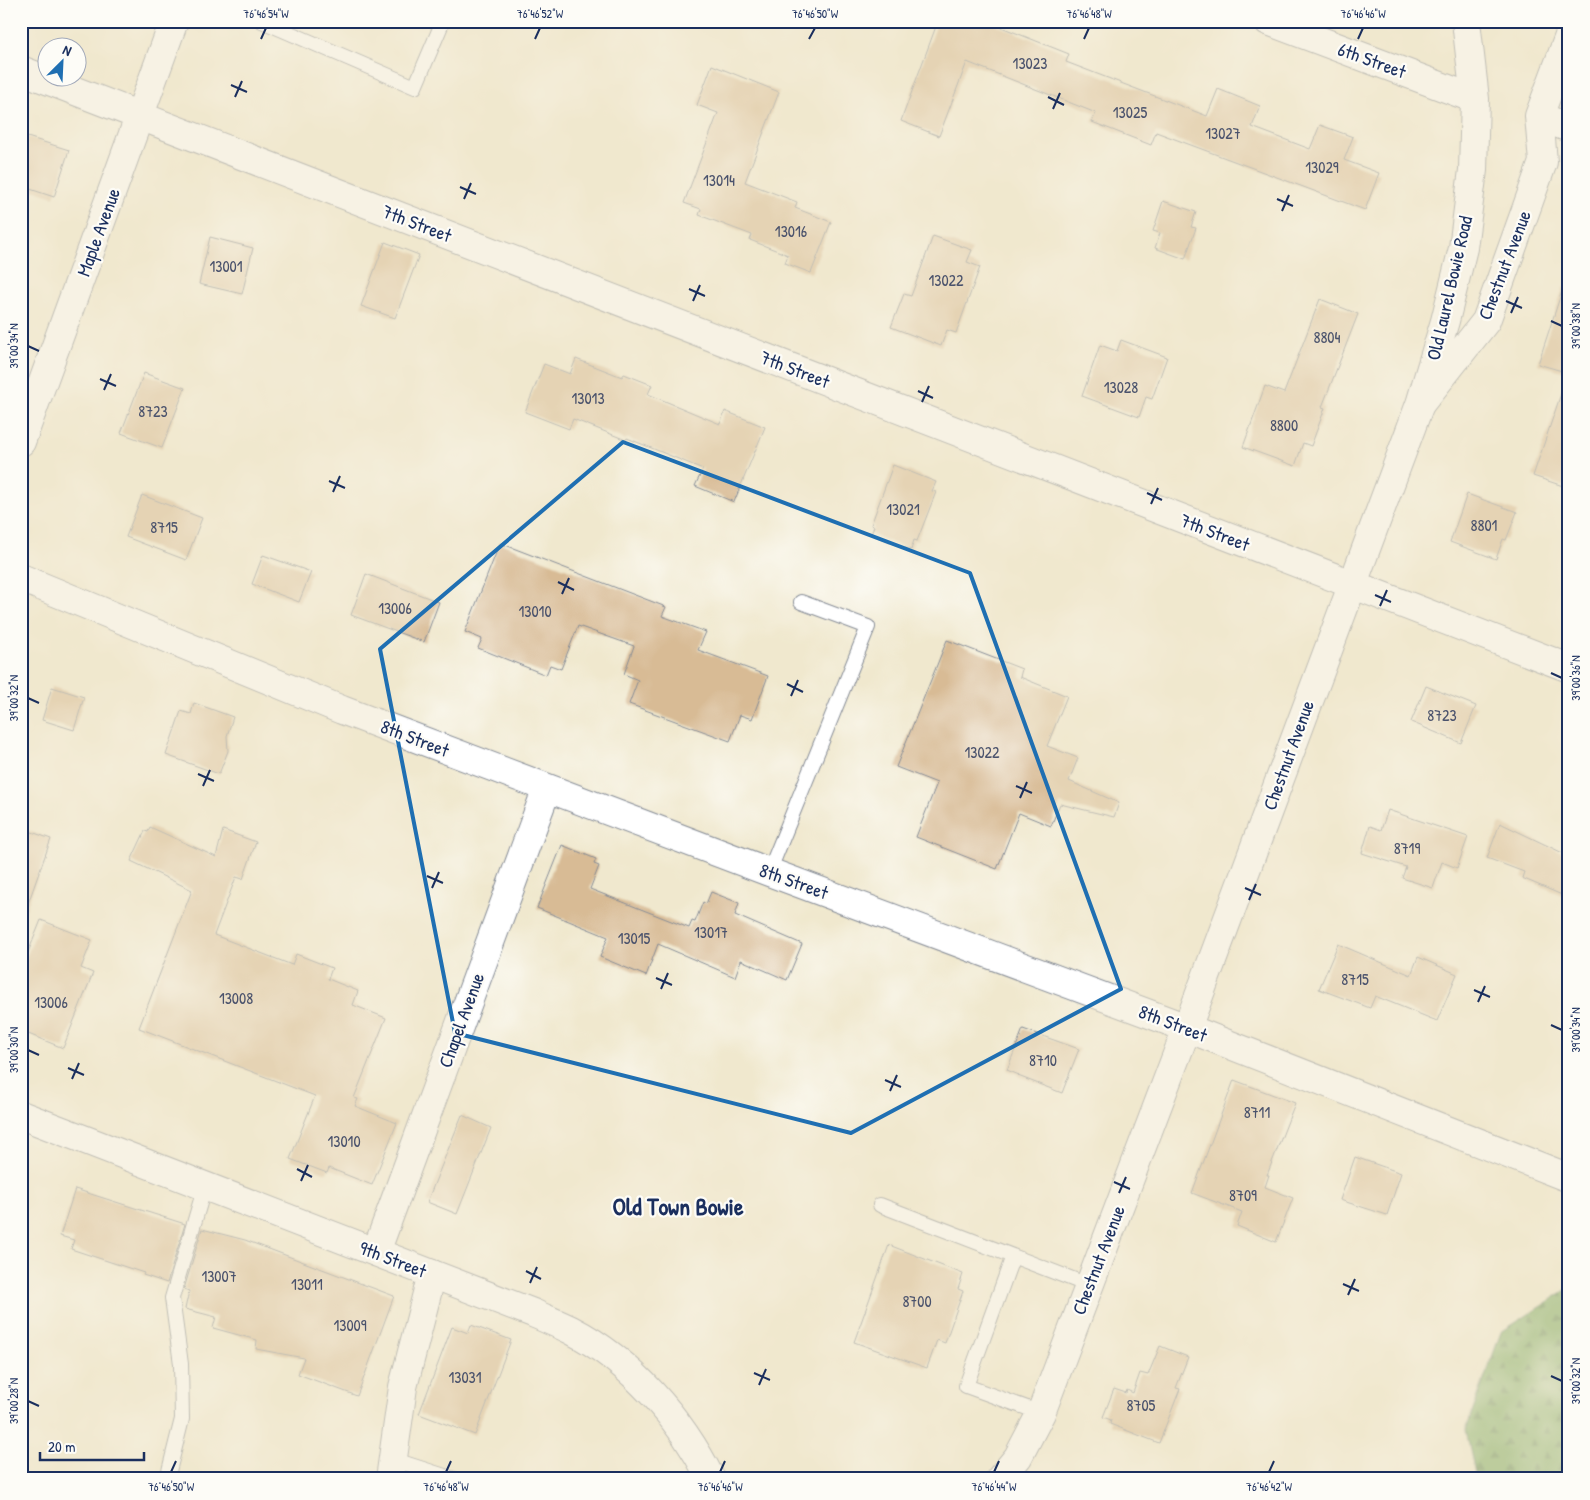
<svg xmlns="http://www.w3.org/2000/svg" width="1590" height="1500" font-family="'Patrick Hand',sans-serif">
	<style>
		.forest { fill: url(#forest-firs); stroke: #4c6d60 }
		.building { fill: #d8bb95 }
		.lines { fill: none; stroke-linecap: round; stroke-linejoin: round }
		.service-casing { stroke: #868c96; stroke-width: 16 }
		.minor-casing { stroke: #868c96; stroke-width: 30 }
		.tertiary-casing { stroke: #868c96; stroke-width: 30 }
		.secondary-casing { stroke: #868c96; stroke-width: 30 }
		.service { stroke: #fff; stroke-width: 14 }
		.minor { stroke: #fff; stroke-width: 28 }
		.tertiary { stroke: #fff; stroke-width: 28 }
		.secondary { stroke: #fff; stroke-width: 28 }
		.marked { fill: none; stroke: #1f6fb2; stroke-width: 4; stroke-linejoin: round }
		.ticks { fill: none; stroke: #1b2f5e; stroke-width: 2 }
		.labels { text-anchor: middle; stroke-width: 4.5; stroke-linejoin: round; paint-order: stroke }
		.number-label { font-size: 16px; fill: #4a526c }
		.street-label { font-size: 19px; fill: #1b2f5e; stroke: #fdfcf7 }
		.district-label { font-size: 24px; font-weight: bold; fill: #1b2f5e; stroke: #fdfcf7 }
		.neatline { fill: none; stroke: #1b2f5e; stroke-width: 2 }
		.ticks-label { font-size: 12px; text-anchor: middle; fill: #1b2f5e }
	</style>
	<defs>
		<pattern id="forest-firs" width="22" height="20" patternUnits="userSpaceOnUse" patternTransform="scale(1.25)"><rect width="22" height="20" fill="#7eab63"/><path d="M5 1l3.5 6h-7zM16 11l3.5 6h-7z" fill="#668c55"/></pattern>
	</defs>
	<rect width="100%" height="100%" fill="#fdfcf7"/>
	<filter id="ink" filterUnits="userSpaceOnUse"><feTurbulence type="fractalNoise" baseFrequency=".02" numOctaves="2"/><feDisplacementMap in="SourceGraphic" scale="10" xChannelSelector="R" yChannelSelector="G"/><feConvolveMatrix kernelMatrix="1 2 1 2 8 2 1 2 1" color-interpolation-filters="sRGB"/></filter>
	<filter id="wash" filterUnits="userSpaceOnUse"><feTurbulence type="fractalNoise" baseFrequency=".0096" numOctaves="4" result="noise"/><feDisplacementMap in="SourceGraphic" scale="20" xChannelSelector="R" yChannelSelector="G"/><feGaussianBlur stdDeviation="1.12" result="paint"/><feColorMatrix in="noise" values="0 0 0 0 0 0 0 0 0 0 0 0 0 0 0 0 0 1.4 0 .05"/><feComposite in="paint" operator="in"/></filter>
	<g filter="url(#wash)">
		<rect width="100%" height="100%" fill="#f0e8ce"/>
		<path class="forest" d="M 1569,1288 L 1569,1479 L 1476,1478 L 1466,1430 L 1501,1332 Z"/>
		<g id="blocks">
			<path class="building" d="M 938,21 L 986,21 L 1069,54 L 1066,62 L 1207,116 L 1218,89 L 1260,106 L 1252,127 L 1310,149 L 1320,125 L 1353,137 L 1344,160 L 1379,173 L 1365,210 L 1156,132 L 1151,145 L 1092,122 L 1096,113 L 967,62 L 939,136 L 901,121 Z
				M 712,65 L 779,92 L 745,182 L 797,202 L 795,208 L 831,222 L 811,273 L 785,263 L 788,255 L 750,240 L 752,235 L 699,215 L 701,209 L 684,203 L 718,113 L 697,105 Z
				M 21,135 L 69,150 L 54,197 L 21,186 Z
				M 1163,201 L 1196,212 L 1191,227 L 1196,228 L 1185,259 L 1155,248 L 1160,233 L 1153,231 Z
				M 933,236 L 972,250 L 967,262 L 980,267 L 956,333 L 947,330 L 941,346 L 891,327 L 904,294 L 911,296 Z
				M 210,237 L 253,248 L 242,294 L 199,284 Z
				M 385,242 L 419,255 L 395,318 L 361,306 Z
				M 1563,288 L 1569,288 L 1569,373 L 1538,364 Z
				M 1320,299 L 1358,314 L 1322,407 L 1325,408 L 1311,446 L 1303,443 L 1295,466 L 1243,447 L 1265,386 L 1284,393 Z
				M 1121,340 L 1167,357 L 1152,399 L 1146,397 L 1139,417 L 1082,396 L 1100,345 L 1117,351 Z
				M 576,359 L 622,377 L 624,374 L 652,385 L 648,394 L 720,424 L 725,411 L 765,427 L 734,502 L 695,486 L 703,469 L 627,438 L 626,440 L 573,419 L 569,429 L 525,412 L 544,364 L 570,374 Z
				M 144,373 L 185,388 L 162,448 L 121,433 Z
				M 1564,385 L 1569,386 L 1569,488 L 1533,476 Z
				M 893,465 L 936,482 L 932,491 L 936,492 L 917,541 L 914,540 L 911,550 L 871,534 L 874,526 L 871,525 Z
				M 1467,494 L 1517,512 L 1506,540 L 1503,539 L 1496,559 L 1450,542 Z
				M 142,495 L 202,518 L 186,560 L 126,537 Z
				M 500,543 L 666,607 L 662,616 L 706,632 L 698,650 L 768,676 L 752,719 L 740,715 L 730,741 L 629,704 L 638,680 L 624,674 L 634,646 L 578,626 L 561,669 L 550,665 L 546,675 L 478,648 L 482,639 L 465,632 Z
				M 263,555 L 311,572 L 299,602 L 252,584 Z
				M 366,574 L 439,602 L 424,642 L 351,615 Z
				M 947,640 L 1022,669 L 1020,677 L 1067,696 L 1047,746 L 1078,758 L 1069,781 L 1119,803 L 1114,817 L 1060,804 L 1051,826 L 1019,813 L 997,869 L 916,837 L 937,783 L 896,767 Z
				M 1426,686 L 1476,706 L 1461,743 L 1411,722 Z
				M 52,687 L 84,697 L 74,730 L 42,720 Z
				M 194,703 L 233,717 L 227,736 L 228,751 L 219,774 L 166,755 L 181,711 L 191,714 Z
				M 1388,810 L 1468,837 L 1457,868 L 1442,862 L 1433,888 L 1402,878 L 1406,867 L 1362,853 L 1370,826 L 1381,830 Z
				M 1500,823 L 1569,856 L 1569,898 L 1522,878 L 1524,872 L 1487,858 Z
				M 150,827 L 216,857 L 223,830 L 256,842 L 243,879 L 236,877 L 214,935 L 292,965 L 296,954 L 332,968 L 328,979 L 358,991 L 353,1005 L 386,1018 L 354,1098 L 358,1099 L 355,1106 L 397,1123 L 372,1185 L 329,1168 L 327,1173 L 290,1159 L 315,1096 L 139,1028 L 192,890 L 131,861 L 145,831 L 148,832 Z
				M 21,828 L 51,839 L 25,912 L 21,912 Z
				M 562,845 L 596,859 L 594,864 L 599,866 L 590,889 L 689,928 L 692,921 L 695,922 L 703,902 L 706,904 L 711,892 L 739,903 L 735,915 L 802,944 L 787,980 L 741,960 L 735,977 L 658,944 L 646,976 L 600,957 L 608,937 L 537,908 Z
				M 41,920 L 92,940 L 81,968 L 93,973 L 63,1048 L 21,1031 L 21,970 Z
				M 1338,944 L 1411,975 L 1418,957 L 1457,974 L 1437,1021 L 1375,996 L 1370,1008 L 1319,989 Z
				M 1023,1029 L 1079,1049 L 1062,1093 L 1018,1076 L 1019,1075 L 1007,1070 Z
				M 1234,1080 L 1295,1103 L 1267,1175 L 1269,1175 L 1265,1187 L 1293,1198 L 1276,1242 L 1237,1226 L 1242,1212 L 1192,1193 Z
				M 462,1115 L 491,1128 L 457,1214 L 427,1202 Z
				M 1355,1157 L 1401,1173 L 1387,1215 L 1340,1200 Z
				M 75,1189 L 185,1224 L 167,1283 L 143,1275 L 144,1273 L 71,1249 L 74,1240 L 60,1236 Z
				M 202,1229 L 245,1240 L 394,1296 L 357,1396 L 298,1374 L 304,1358 L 256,1349 L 257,1340 L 213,1328 L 216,1317 L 185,1309 L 189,1291 L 184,1289 Z
				M 889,1245 L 963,1274 L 958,1289 L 963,1291 L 945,1343 L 937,1340 L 927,1368 L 854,1342 Z
				M 471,1325 L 511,1340 L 475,1435 L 419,1414 L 452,1327 L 468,1333 Z
				M 1160,1346 L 1188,1357 L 1176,1388 L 1180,1389 L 1159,1443 L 1110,1424 L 1111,1420 L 1103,1417 L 1114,1389 L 1126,1393 L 1127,1390 L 1133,1393 L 1140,1373 L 1148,1375 Z"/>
		</g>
	</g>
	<g filter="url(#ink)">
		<use href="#blocks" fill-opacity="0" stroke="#868c96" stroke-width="1"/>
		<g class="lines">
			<g class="service-casing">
				<path id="service" d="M 262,21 L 415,87 L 443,21
					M 769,872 L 868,627 L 801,602
					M 880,1205 L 1088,1285
					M 1013,1256 L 966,1386 L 1041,1413
					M 392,1459 L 454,1479
					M 167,1479 L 182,1419 L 181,1364 L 172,1298 L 205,1186"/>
			</g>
			<g class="minor-casing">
				<path id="minor" d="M 21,70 L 1569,668
					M 1539,116 L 1569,128
					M 1421,403 L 1486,321 L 1543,162 L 1539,116 L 1569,36
					M 21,442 L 174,21
					M 21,578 L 342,710 L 769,872 L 1187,1028 L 1569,1178
					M 376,1252 L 547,788
					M 390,1479 L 403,1387 L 432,1274"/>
			</g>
			<g class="tertiary-casing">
				<path id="tertiary" d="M 1268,21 L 1475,99
					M 1000,1479 L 1018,1457 L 1041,1413 L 1187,1028 L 1420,404 L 1445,321 L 1463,248 L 1473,170 L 1475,99 L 1466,21"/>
			</g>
			<g class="secondary-casing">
				<path id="secondary" d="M 21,1115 L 533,1313 C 546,1319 559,1324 571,1330 C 631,1361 681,1419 711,1479"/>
			</g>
			<use href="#service" class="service"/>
			<use href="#minor" class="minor"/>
			<use href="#tertiary" class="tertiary"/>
			<use href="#secondary" class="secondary"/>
		</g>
	</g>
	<path d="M0 0H1590V1500H0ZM 623,442 L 970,573 L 1121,989 L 851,1133 L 455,1033 L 380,649 Z" fill="#f0e8ce" fill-opacity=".55" fill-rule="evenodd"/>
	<path class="marked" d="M 623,442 L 970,573 L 1121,989 L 851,1133 L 455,1033 L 380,649 Z"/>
	<path class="ticks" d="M 261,39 L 266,28M 535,39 L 540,28M 809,39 L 815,28M 1084,39 L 1089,28M 1358,39 L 1363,28M 231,85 L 247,92M 235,97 L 242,81M 1048,97 L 1064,105M 1053,109 L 1060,93M 460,187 L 476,194M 464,199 L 471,183M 1277,199 L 1293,206M 1282,211 L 1289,195M 689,289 L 705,296M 693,301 L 700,285M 1506,301 L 1522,308M 1511,313 L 1518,297M 1551,321 L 1562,326M 28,346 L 39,351M 100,379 L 116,386M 104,390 L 111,374M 918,391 L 933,398M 922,402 L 929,386M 329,481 L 345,488M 333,492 L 340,476M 1147,493 L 1162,500M 1151,504 L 1158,488M 558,582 L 574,590M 562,594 L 569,578M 1375,595 L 1391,602M 1380,606 L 1387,590M 1551,673 L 1562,678M 787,684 L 803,692M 791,696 L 798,680M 28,698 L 39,703M 198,774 L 214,781M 203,786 L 210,770M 1016,786 L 1032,793M 1020,798 L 1027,782M 427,876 L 443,883M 432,888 L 439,872M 1245,888 L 1261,895M 1249,900 L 1256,884M 656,978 L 672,985M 661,989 L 668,973M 1474,990 L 1490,997M 1478,1002 L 1485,986M 1551,1025 L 1562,1030M 28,1050 L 39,1055M 68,1068 L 84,1075M 72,1079 L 79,1063M 885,1080 L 901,1087M 890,1091 L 897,1075M 297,1169 L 312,1177M 301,1181 L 308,1165M 1114,1182 L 1130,1189M 1119,1193 L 1126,1177M 526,1271 L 541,1279M 530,1283 L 537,1267M 1343,1284 L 1359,1291M 1348,1295 L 1355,1279M 754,1373 L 770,1380M 1551,1376 L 1562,1381M 759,1385 L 766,1369M 28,1401 L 39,1406M 171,1472 L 176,1461M 446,1472 L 451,1461M 720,1472 L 725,1461M 994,1472 L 999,1461M 1269,1472 L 1274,1461"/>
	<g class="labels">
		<g class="number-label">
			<text x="1030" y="69">13023</text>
			<text x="1130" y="118">13025</text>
			<text x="1223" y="139">13027</text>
			<text x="1322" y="173">13029</text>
			<text x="719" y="186">13014</text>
			<text x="791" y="237">13016</text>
			<text x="226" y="272">13001</text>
			<text x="946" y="286">13022</text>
			<text x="1327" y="343">8804</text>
			<text x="1121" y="393">13028</text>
			<text x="588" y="404">13013</text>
			<text x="153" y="417">8723</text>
			<text x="1284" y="431">8800</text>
			<text x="903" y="515">13021</text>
			<text x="1484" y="531">8801</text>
			<text x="164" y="533">8715</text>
			<text x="395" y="614">13006</text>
			<text x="535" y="617">13010</text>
			<text x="1442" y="721">8723</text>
			<text x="982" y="758">13022</text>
			<text x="1407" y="854">8719</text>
			<text x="711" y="938">13017</text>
			<text x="634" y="944">13015</text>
			<text x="1355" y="985">8715</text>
			<text x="236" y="1004">13008</text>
			<text x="51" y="1008">13006</text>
			<text x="1043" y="1066">8710</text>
			<text x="1257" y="1118">8711</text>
			<text x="344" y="1147">13010</text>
			<text x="1243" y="1201">8709</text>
			<text x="219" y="1282">13007</text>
			<text x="307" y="1290">13011</text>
			<text x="917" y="1307">8700</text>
			<text x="350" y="1331">13009</text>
			<text x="465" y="1383">13031</text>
			<text x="1141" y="1411">8705</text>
		</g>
		<g class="street-label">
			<text transform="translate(1372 60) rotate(20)" y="7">6th Street</text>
			<text transform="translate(417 223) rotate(21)" y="7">7th Street</text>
			<text transform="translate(98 232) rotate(-70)" y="7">Maple Avenue</text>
			<text transform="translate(1504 265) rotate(-69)" y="7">Chestnut Avenue</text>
			<text transform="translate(1449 288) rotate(-77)" y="7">Old Laurel Bowie Road</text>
			<text transform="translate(795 369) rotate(21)" y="7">7th Street</text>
			<text transform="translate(1215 532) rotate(21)" y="7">7th Street</text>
			<text transform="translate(415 738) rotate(21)" y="7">8th Street</text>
			<text transform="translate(1288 755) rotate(-70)" y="7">Chestnut Avenue</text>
			<text transform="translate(794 881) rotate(20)" y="7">8th Street</text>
			<text transform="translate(461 1020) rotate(-70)" y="7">Chapel Avenue</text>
			<text transform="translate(1173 1023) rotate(21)" y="7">8th Street</text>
			<text transform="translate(393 1259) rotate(21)" y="7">9th Street</text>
			<text transform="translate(1098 1260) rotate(-69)" y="7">Chestnut Avenue</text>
		</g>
		<g class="district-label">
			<text x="678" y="1215">Old Town Bowie</text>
		</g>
	</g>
	<rect width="1590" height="1500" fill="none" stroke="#fdfcf7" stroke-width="55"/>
	<g transform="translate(62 62) rotate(24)"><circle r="24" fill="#fdfcf7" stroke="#a3aaba"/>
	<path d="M0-4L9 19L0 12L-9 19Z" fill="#1f6fb2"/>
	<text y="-8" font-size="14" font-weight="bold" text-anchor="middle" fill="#1b2f5e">N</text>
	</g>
	<path d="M40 1452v8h104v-8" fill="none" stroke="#1b2f5e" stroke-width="2.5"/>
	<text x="48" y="1452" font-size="15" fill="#1b2f5e" stroke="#fdfcf7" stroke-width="4" paint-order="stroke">20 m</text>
	<rect x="28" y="28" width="1534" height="1444" class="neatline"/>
	<g class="ticks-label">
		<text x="266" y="18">76°46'54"W</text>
		<text x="540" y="18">76°46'52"W</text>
		<text x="815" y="18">76°46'50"W</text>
		<text x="1089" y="18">76°46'48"W</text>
		<text x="1363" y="18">76°46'46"W</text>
		<text transform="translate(1576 326) rotate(-90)" y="4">39°00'38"N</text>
		<text transform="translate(14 346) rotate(-90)" y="4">39°00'34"N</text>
		<text transform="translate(1576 678) rotate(-90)" y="4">39°00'36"N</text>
		<text transform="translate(14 698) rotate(-90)" y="4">39°00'32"N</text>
		<text transform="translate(1576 1030) rotate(-90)" y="4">39°00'34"N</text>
		<text transform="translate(14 1050) rotate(-90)" y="4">39°00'30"N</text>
		<text transform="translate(1576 1381) rotate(-90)" y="4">39°00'32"N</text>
		<text transform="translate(14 1401) rotate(-90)" y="4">39°00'28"N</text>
		<text x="171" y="1491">76°46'50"W</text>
		<text x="446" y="1491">76°46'48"W</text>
		<text x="720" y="1491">76°46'46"W</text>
		<text x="994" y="1491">76°46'44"W</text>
		<text x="1269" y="1491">76°46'42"W</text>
	</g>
</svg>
